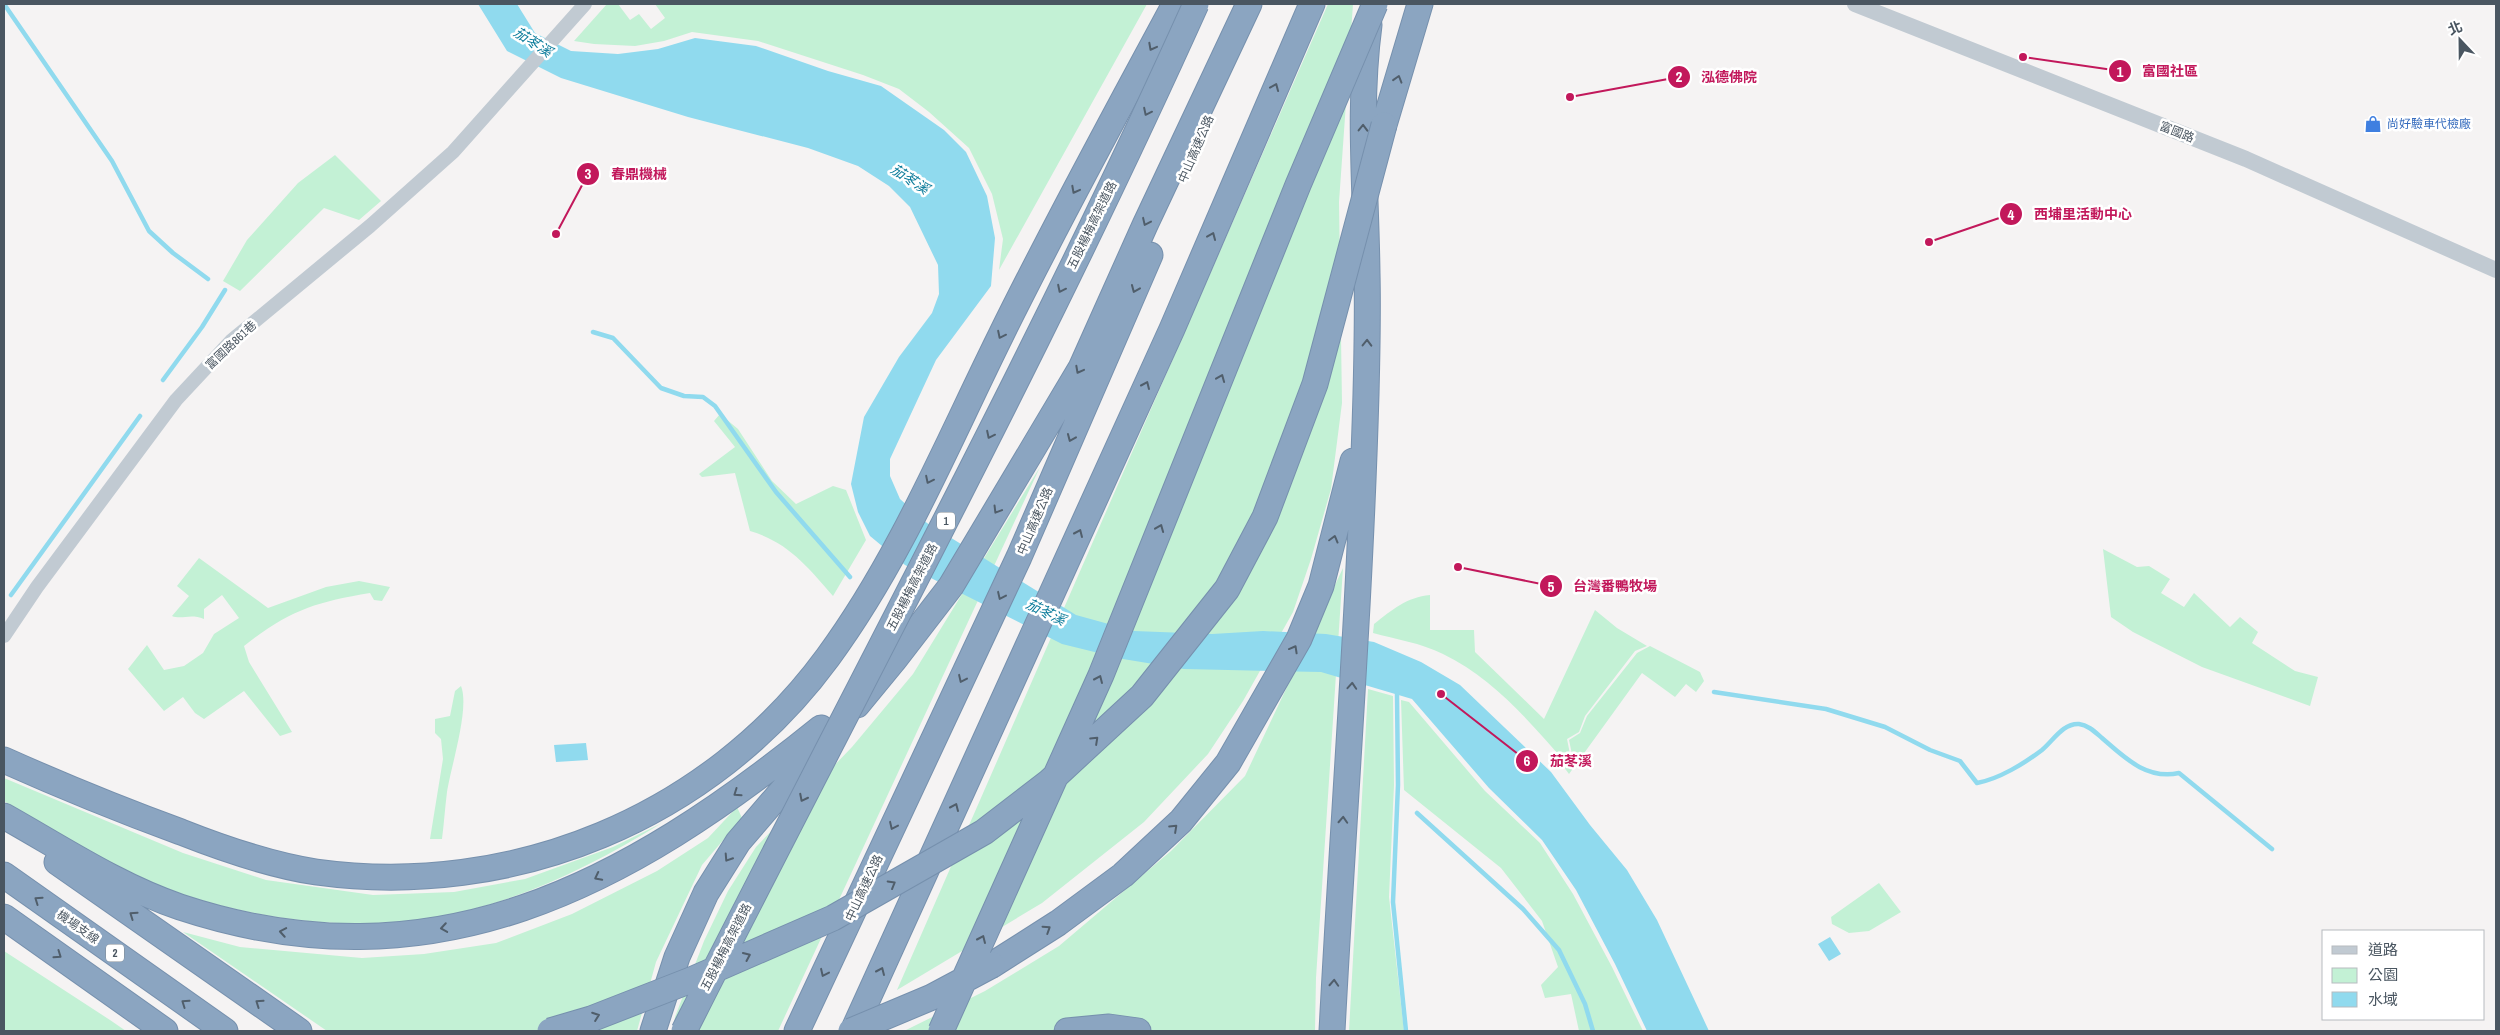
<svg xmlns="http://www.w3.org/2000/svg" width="2500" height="1035" font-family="'Archivo Narrow','Noto Sans TC',sans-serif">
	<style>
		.green { fill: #c3f1d5 }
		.water { fill: #90daee }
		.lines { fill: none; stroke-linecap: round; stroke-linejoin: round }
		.stream { stroke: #90daee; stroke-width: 4.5 }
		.motorway-casing { stroke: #7690ad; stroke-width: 27 }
		.minor { stroke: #c1cad2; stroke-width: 14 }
		.tertiary { stroke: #c1cad2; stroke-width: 16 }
		.motorway { stroke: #8ba5c1; stroke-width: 25 }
		.motorway-bridge-casing { stroke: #7690ad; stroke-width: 27; stroke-linecap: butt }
		.motorway-bridge { stroke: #8ba5c1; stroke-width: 25 }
		.oneway { stroke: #505e6b }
		.labels { text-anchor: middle; stroke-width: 5; stroke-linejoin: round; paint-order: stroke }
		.shield { fill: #fff; stroke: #808990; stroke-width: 1 }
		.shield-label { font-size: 11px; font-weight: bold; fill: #4a5661 }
		.shop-label { font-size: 12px; fill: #366cbe; stroke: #fff; text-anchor: start }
		.street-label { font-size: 12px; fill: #4a5661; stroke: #fff }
		.water-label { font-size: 14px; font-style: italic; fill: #0c7c9b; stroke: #fff }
		.leader { fill: none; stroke: #c2185b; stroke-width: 2 }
		.callout-dot { fill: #c2185b; stroke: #fff; stroke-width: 2 }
		.mark-label { font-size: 15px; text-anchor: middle; font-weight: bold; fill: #fff }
		.callout-label { font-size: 14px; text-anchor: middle; font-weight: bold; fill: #c2185b; stroke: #fff; stroke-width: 5; stroke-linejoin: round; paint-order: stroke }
	</style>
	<rect width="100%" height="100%" fill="#f5f3f3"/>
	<path class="green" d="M 607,4 L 618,4 L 630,20 L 639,14 L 651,29 L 665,18 L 655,4 L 1147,4 L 999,270 L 1003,239 L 992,194 L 969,148 L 929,112 L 899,89 L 863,75 L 758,41 L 692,32 L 664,41 L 635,46 L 594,44 L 574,41 Z
		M 1328,4 L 1353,4 L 1339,202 L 1342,403 L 1331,489 L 1311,559 L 1293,612 L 1243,701 L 1208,754 L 1144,822 L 1042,903 L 897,990 Z
		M 335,155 L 381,201 L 359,220 L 324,208 L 240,291 L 223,281 L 247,240 L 298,183 Z
		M 720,414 L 738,429 L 772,481 L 796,504 L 833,486 L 846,490 L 866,540 L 833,596 C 808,567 788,542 750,531 L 735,473 L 702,477 L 699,474 L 735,447 L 714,421 Z
		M 1040,467 L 778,1031 L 673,1031 L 675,1017 L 704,941 L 728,891 L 756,847 L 852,747 L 913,674 Z
		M 2103,549 L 2137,567 L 2149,566 L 2170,579 L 2161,593 L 2184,607 L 2194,593 L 2230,627 L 2240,617 L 2258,632 L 2252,643 L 2295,671 L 2318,677 L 2310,706 L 2202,667 L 2133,632 L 2111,617 Z
		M 199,558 L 268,608 L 326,587 L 359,581 L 390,587 L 382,601 L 374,600 L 370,593 C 315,602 288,611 244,646 L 249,662 L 292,732 L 280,736 L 244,691 L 204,719 L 195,713 L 183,697 L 164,711 L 128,669 L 147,645 L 164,670 L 184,666 L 203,653 L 214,634 L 239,618 L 222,595 L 204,609 L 204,619 C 190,613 182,620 172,616 L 189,596 L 177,586 Z
		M 1343,568 L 1316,978 L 1315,1031 L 904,1031 L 985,991 L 1059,946 L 1171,851 L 1245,776 Z
		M 1430,595 L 1430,630 L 1474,630 L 1475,652 L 1544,719 L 1595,610 L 1617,628 L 1647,646 L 1635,651 L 1585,716 L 1579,732 L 1567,739 L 1571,759 L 1565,762 C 1529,721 1493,678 1443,654 C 1421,643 1395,639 1373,633 L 1374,624 C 1392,610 1407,597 1430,595 Z
		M 1650,646 L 1700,672 L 1704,681 L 1696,692 L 1686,684 L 1675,697 L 1642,673 L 1569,774 L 1563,766 L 1573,759 L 1569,740 L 1580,733 L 1587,716 L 1637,653 Z
		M 461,686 C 470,708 451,766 447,792 C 445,808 444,823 442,839 L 430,839 L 443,759 L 441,739 L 435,733 L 435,719 L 450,716 L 455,691 Z
		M 1368,689 L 1393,696 L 1394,785 L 1389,897 L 1404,1031 L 1349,1031 Z
		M 1401,700 L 1409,702 L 1485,791 L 1540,843 L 1573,894 L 1612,967 L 1643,1031 L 1579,1031 L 1571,994 L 1545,998 L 1541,985 L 1558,967 L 1542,921 L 1501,868 L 1404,790 Z
		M 4,778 L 183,853 L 266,880 L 373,895 L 454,892 L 525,879 L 613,847 L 662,823 C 603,859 540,892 473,909 C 369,937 252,922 153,884 C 140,879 127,872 115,865 C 77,846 40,824 4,801 Z
		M 737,807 L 742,818 L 702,865 L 656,962 L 637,1031 L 327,1031 L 183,932 L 240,947 L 362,958 L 424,954 L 496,943 L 572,914 L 657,871 L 708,838 Z
		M 1879,883 L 1901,912 L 1869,931 L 1849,933 L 1832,924 L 1831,917 Z
		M 4,951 L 110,1020 L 126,1031 L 4,1031 Z"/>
	<path class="water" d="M 478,4 L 517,4 L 535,33 L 571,51 L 618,54 L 658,49 L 695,38 L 756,46 L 828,71 L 881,86 L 944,130 L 966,152 L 987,196 L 995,238 L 991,286 L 936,360 L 890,459 L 890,476 L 900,499 L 927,523 L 1076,615 L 1134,631 L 1212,634 L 1263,631 L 1326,634 L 1374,642 L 1421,662 L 1460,685 L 1551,772 L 1590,825 L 1627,870 L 1657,920 L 1709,1031 L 1647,1031 L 1615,964 L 1576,890 L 1542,840 L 1489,788 L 1412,699 L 1321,672 L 1184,669 L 1123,659 L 1062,644 L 905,565 L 870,536 L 858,512 L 851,484 L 864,417 L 899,357 L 932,313 L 939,294 L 938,265 L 910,207 L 889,186 L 858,166 L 808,148 L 688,117 L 561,78 L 507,51 Z
		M 586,743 L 588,760 L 556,762 L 554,745 Z
		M 1830,937 L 1841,954 L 1829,961 L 1818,944 Z"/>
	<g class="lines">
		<path class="stream" d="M 4,4 L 112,161 L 149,231 L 173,253 L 208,279
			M 593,332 L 613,338 L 661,388 L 684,396 L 703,397 L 715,406 L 776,492 L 850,577
			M 163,380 L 202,327 L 225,290
			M 11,595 L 140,416
			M 1714,692 L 1826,709 L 1885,727 L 1930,750 L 1960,761 L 1977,783 C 1999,779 2025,763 2042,750 C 2053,741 2063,723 2079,724 C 2088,725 2095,732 2102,738 C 2124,757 2146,780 2179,773 L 2272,849
			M 1397,694 L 1398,785 L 1393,902 L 1406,1031
			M 1417,813 L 1523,909 L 1559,950 L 1585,1004 L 1593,1031"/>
		<g class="motorway-casing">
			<path id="motorway" d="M 1384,125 L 1420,4
				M 857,705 L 894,660 L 951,586 L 1081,368 L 1145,225 L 1249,4
				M 4,760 C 62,786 121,810 181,832 C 224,849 270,865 316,872 C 513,899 710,818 828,657 C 900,559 947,444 1001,335 C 1056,223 1116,114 1175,4
				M 4,816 C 61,848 118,886 180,907 C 434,991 627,885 821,728
				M 57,862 L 299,1031
				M 4,875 L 225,1031
				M 4,917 L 165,1031
				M 992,965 L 1058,923 L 1123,875 L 1181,821 L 1228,763 L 1299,639 L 1321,586 L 1353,461
				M 653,1031 L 677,957 L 706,893 L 738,842 L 830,735
				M 797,1031 L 1019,557 L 1150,255
				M 853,1031 L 1172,329 L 1312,4
				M 1067,1031 L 1109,1027 L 1138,1031
				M 1332,1031 C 1343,819 1360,607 1366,394 C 1367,354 1368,313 1367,273 C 1366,190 1358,108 1369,25"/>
		</g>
		<path class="minor" d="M 4,636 L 37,587 L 176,400 L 231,341 L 370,226 L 453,152 L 585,4"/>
		<path class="tertiary" d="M 1855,4 L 2246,159 L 2496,270"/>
		<use href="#motorway" class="motorway"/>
		<g class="motorway-bridge-casing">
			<path id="motorway-bridge" d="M 550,1031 L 591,1019 L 691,980 L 833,918 L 984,832 L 1049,782 L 1142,696 L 1227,589 L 1265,517 L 1315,384 L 1384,125
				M 684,1031 C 856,690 1039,353 1196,4
				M 851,1031 L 932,997 L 992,965
				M 941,1031 L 1101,675 L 1298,185 L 1375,4"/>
		</g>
		<use href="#motorway-bridge" class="motorway-bridge"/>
	</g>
	<defs><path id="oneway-chevron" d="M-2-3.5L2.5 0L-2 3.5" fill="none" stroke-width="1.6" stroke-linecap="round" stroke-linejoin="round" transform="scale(1.25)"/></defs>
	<g class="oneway">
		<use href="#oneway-chevron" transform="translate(1152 47) rotate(118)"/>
		<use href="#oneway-chevron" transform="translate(1398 79) rotate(-73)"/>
		<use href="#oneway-chevron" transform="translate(1275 87) rotate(-67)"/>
		<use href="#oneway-chevron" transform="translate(1147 112) rotate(116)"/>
		<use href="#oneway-chevron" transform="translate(1363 128) rotate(-89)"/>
		<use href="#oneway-chevron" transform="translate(1075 190) rotate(118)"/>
		<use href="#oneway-chevron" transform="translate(1146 222) rotate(115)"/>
		<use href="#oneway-chevron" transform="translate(1212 236) rotate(-67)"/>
		<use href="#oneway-chevron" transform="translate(1061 289) rotate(116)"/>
		<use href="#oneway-chevron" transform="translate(1135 289) rotate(113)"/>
		<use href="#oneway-chevron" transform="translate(1001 335) rotate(116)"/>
		<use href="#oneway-chevron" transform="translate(1367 343) rotate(-89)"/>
		<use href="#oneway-chevron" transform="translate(1079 370) rotate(118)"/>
		<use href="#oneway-chevron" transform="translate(1221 378) rotate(-68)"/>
		<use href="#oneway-chevron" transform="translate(1146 385) rotate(-66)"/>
		<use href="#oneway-chevron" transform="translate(990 435) rotate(116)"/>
		<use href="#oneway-chevron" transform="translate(1071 438) rotate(113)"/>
		<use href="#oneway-chevron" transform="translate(929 480) rotate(116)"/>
		<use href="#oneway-chevron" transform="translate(997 510) rotate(121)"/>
		<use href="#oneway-chevron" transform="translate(1160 528) rotate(-68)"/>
		<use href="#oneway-chevron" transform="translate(1079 533) rotate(-66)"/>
		<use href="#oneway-chevron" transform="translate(1334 539) rotate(-75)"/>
		<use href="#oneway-chevron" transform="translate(1001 596) rotate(115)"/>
		<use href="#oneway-chevron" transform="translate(1294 649) rotate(-61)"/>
		<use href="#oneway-chevron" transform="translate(962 679) rotate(115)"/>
		<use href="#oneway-chevron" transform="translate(1099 679) rotate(-66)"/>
		<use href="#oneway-chevron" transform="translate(1352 686) rotate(-86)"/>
		<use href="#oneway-chevron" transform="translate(1095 740) rotate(-43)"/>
		<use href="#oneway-chevron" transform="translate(737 793) rotate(145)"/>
		<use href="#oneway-chevron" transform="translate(803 798) rotate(117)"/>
		<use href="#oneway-chevron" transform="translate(955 807) rotate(-66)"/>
		<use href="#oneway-chevron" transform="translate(1343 820) rotate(-87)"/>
		<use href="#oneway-chevron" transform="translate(893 826) rotate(115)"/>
		<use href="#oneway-chevron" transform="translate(1174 828) rotate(-43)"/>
		<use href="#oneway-chevron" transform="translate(728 858) rotate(123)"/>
		<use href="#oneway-chevron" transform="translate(598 877) rotate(153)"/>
		<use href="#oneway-chevron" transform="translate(892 884) rotate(-30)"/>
		<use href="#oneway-chevron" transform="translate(38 900) rotate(-145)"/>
		<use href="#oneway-chevron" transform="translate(133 915) rotate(-145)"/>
		<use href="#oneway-chevron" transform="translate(444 928) rotate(171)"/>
		<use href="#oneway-chevron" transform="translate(1047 929) rotate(-33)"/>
		<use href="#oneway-chevron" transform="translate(283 932) rotate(-170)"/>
		<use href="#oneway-chevron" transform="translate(982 939) rotate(-66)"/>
		<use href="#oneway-chevron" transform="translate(58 955) rotate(35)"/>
		<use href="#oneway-chevron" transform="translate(747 956) rotate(-24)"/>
		<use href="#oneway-chevron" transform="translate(881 971) rotate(-66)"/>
		<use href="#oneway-chevron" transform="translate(824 973) rotate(115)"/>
		<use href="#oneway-chevron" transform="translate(1334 983) rotate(-87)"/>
		<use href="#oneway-chevron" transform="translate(185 1003) rotate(-145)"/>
		<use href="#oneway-chevron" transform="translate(259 1003) rotate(-145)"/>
		<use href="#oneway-chevron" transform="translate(596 1016) rotate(-20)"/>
	</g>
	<defs>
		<g id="shop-bare" transform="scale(1.35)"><path d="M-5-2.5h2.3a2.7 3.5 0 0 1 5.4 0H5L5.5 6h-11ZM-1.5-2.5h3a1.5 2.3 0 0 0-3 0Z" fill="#3f7fe0" stroke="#fff" stroke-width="2.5" paint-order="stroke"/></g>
	</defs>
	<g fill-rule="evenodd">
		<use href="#shop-bare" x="2373" y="124"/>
	</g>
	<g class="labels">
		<g class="shield">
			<rect x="937" y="512.5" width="18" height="17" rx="4"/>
			<rect x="106" y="944.5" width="18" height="17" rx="4"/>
		</g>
		<g class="shield-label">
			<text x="946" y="525">1</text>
			<text x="115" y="957">2</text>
		</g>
		<g class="shop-label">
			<text x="2387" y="128">尚好驗車代檢廠</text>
		</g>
		<g class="street-label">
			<text transform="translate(2177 132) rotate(22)" y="4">富國路</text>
			<text transform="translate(1196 149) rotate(-67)" y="4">中山高速公路</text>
			<text transform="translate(1092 225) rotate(-64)" y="4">五股楊梅高架道路</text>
			<text transform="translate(231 345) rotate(-43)" y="4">富國路861巷</text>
			<text transform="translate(1035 521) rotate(-67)" y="4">中山高速公路</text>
			<text transform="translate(912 587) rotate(-63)" y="4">五股楊梅高架道路</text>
			<text transform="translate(864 888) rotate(-65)" y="4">中山高速公路</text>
			<text transform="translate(78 927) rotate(35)" y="4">機場支線</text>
			<text transform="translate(726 947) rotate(-63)" y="4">五股楊梅高架道路</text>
		</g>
		<g class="water-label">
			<text transform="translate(533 42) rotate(33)" y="5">茄苳溪</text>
			<text transform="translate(910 179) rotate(33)" y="5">茄苳溪</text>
			<text transform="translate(1046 612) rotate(26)" y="5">茄苳溪</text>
		</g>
	</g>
	<path class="leader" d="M2023 57L2120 71M1570 97L1679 77M556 234L588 174M1929 242L2011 214M1458 567L1551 586M1441 694L1527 761"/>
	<g class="callout-dot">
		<circle cx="2023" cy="57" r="5"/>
		<circle cx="1570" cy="97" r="5"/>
		<circle cx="556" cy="234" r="5"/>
		<circle cx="1929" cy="242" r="5"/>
		<circle cx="1458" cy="567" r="5"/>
		<circle cx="1441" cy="694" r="5"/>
		<circle cx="2120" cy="71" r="12"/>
		<circle cx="1679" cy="77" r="12"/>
		<circle cx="588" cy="174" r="12"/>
		<circle cx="2011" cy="214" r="12"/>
		<circle cx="1551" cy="586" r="12"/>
		<circle cx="1527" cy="761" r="12"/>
	</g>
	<g class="mark-label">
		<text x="2120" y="77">1</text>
		<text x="1679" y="82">2</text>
		<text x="588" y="179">3</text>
		<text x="2011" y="220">4</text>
		<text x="1551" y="592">5</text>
		<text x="1527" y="766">6</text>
	</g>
	<g class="callout-label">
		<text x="2170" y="76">富國社區</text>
		<text x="1729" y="82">泓德佛院</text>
		<text x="639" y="179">春鼎機械</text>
		<text x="2083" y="219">西埔里活動中心</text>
		<text x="1615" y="591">台灣番鴨牧場</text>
		<text x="1571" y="766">茄苳溪</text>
	</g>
	<rect width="2500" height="1035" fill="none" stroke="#4a5661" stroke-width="10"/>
	<rect x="2322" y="930" width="162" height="90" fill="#ffffff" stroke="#b7bbc0"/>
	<rect x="2332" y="946" width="25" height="8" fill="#c1cad2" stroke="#b7bbc0"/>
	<text x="2368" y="955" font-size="15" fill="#4a5661">道路</text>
	<rect x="2332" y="968" width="25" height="15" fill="#c3f1d5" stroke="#b7bbc0"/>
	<text x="2368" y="980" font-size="15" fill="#4a5661">公園</text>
	<rect x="2332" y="992" width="25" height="15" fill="#90daee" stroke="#b7bbc0"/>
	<text x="2368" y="1005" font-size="15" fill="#4a5661">水域</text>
	<g transform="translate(2460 40) rotate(338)" stroke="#ffffff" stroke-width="4" paint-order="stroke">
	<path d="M0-4L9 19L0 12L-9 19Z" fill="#4a5661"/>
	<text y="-8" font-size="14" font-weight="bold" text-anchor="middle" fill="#4a5661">北</text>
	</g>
</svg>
